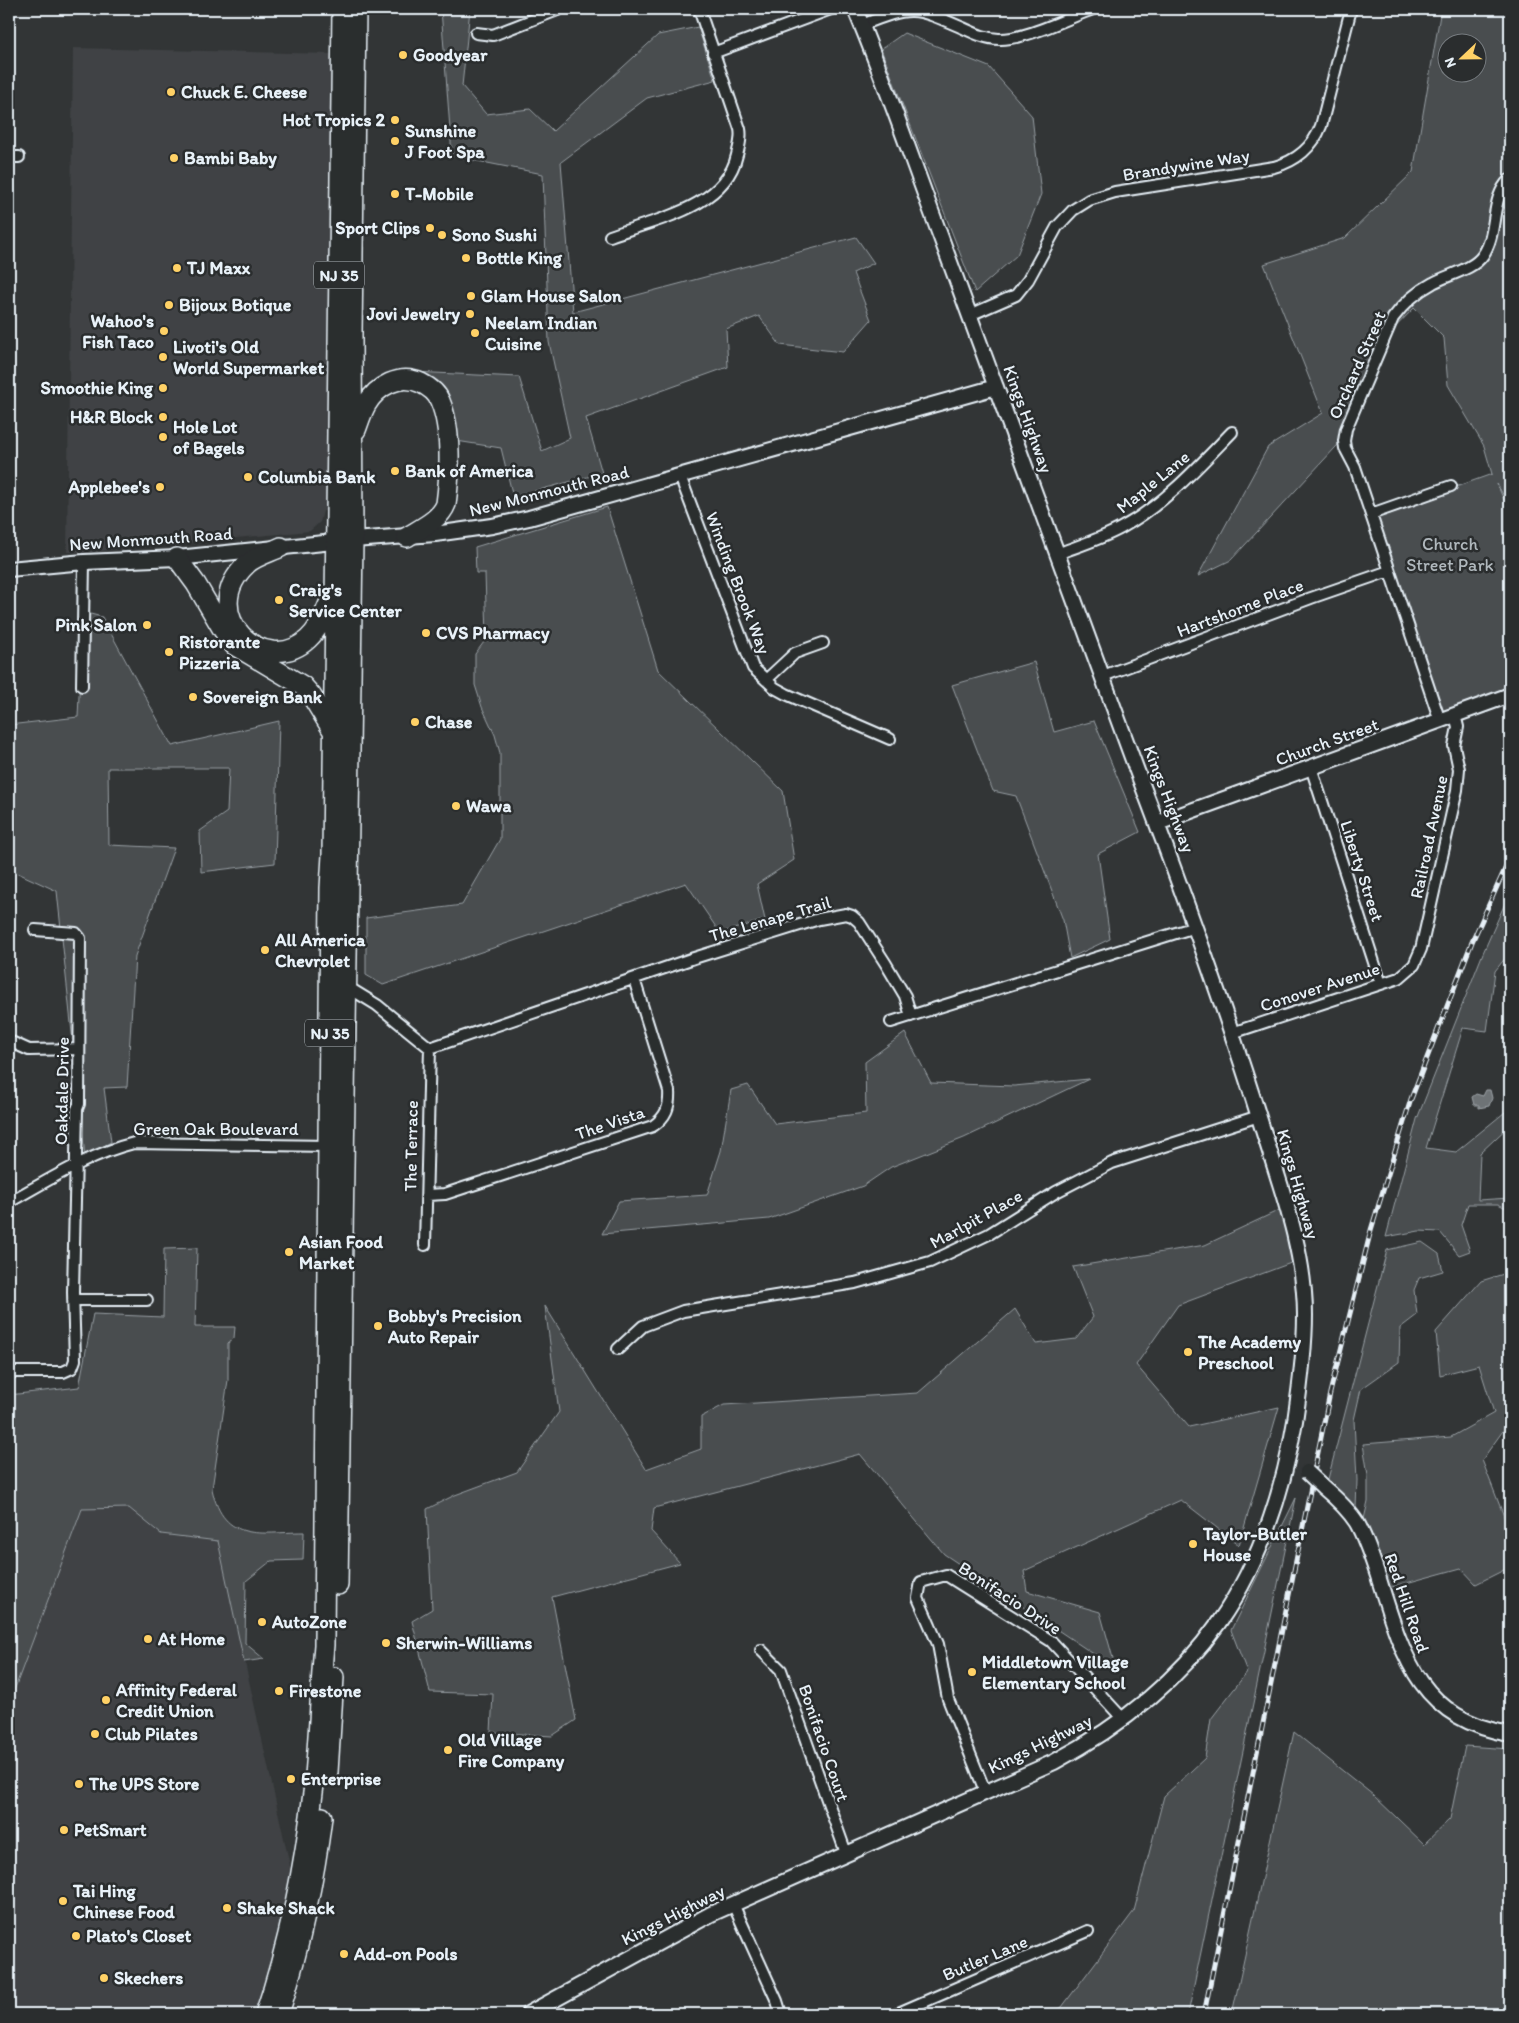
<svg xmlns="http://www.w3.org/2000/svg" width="1519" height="2023" font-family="Itim,sans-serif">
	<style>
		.built { fill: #3f4244 }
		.green { fill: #494d4f; stroke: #989fa4; fill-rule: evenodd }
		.water { fill: #6e7376; stroke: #9fa5aa }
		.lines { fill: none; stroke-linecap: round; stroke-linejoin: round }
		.street-casing { stroke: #e8f1f8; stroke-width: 14 }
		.secondary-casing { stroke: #e8f1f8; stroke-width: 18 }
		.highway-casing { stroke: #e8f1f8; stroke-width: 22 }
		.street { stroke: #2a2d2e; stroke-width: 10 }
		.secondary { stroke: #2a2d2e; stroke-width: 14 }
		.highway { stroke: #2a2d2e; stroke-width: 19 }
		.rail-casing { stroke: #e8f1f8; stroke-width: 5 }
		.rail { stroke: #2a2d2e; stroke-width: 3; stroke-dasharray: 9; stroke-linecap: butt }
		.secondary-bridge-casing { stroke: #e8f1f8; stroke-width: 18; stroke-linecap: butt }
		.secondary-bridge { stroke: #2a2d2e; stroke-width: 14 }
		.poi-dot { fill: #ffd166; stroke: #2a2d2e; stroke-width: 2 }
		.labels { text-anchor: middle; stroke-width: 5; stroke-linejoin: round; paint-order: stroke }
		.shield { fill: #2a2d2e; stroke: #afb6bb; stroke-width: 1 }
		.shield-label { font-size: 16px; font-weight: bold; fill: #e8f1f8 }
		.poi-label { font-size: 18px; font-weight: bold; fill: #e8f1f8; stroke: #2a2d2e; text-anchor: start }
		.street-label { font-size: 18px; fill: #e8f1f8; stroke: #2a2d2e }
		.park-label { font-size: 18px; fill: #b0b8bd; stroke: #2a2d2e }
	</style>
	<rect width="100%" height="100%" fill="#323536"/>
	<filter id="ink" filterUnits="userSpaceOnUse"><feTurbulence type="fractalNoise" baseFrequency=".02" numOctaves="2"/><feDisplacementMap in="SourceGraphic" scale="10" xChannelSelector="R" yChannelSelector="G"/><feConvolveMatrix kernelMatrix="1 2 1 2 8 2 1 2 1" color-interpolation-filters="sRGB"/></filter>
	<g filter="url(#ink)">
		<path class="built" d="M 73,48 L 333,54 L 327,511 L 323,511 L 320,522 L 310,531 L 91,552 L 67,552 Z
			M 129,1508 L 161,1534 L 218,1541 L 291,1870 L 267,1982 L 256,2014 L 9,2014 L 9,1704 L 82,1509 Z"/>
		<path class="green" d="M 441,9 L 470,9 L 462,86 L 486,114 L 530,109 L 553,131 L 658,35 L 698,27 L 715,80 L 647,98 L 561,162 L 573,312 L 856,237 L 874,263 L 853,273 L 871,320 L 843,352 L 780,345 L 759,316 L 726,329 L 728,367 L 586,418 L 602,473 L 513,497 L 501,448 L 450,440 L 413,372 L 519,377 L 542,451 L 570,438 L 549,342 L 543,174 L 452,156 Z
			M 1441,9 L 1510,9 L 1510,507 L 1497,484 L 1510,514 L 1510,693 L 1444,719 L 1372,517 L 1492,474 L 1484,446 L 1448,385 L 1444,338 L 1414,308 L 1378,345 L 1348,434 L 1231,560 L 1198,576 L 1268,447 L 1323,413 L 1264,264 L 1345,238 L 1413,172 ZM 1446,42 L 1476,42 L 1476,72 L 1446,72 Z
			M 904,33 L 989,67 L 1032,116 L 1041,194 L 1017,255 L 975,292 L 881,49 Z
			M 607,507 L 658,670 L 783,791 L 794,860 L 757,884 L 765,920 L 720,933 L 686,883 L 383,985 L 366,975 L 366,918 L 462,905 L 500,839 L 500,753 L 495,735 L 482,707 L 475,685 L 475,654 L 487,638 L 485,573 L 476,573 L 475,547 Z
			M 83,612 L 102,617 L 172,746 L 279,721 L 275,863 L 201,872 L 200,831 L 227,812 L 229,768 L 108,768 L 109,845 L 174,848 L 135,956 L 127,1087 L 104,1088 L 111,1142 L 85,1156 L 57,891 L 9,869 L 9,725 L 78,717 Z
			M 1034,662 L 1054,732 L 1094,721 L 1140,832 L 1098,854 L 1110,939 L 1070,958 L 1063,920 L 1016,796 L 993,791 L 952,685 Z
			M 1510,892 L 1510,952 L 1495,971 L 1487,1031 L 1463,1028 L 1426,1148 L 1456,1152 L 1510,1108 L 1510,1125 L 1480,1153 L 1478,1200 L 1510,1198 L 1510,1210 L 1498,1204 L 1468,1204 L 1461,1225 L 1470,1251 L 1459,1255 L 1440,1232 L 1419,1231 L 1386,1237 L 1417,1119 L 1483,953 Z
			M 905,1033 L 931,1083 L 1014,1086 L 1089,1079 L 964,1138 L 891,1167 L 863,1186 L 769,1219 L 602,1234 L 619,1201 L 707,1195 L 721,1151 L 731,1090 L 748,1085 L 775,1124 L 866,1113 L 865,1062 Z
			M 1286,1207 L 1299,1260 L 1178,1305 L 1136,1365 L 1189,1427 L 1279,1407 L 1239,1545 L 1181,1500 L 1024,1571 L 1027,1591 L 1100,1612 L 1116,1669 L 944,1554 L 860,1454 L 654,1508 L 651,1531 L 680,1563 L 552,1597 L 576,1720 L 552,1736 L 491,1732 L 493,1694 L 430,1692 L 412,1621 L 432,1609 L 427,1509 L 455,1495 L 517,1472 L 559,1412 L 545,1306 L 646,1469 L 701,1449 L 701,1417 L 724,1405 L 918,1393 L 1015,1309 L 1036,1344 L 1076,1339 L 1093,1317 L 1073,1267 L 1205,1245 Z
			M 1422,1242 L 1439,1254 L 1443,1271 L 1419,1278 L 1414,1290 L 1417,1315 L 1400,1328 L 1399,1362 L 1361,1389 L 1354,1420 L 1357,1480 L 1356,1508 L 1328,1479 L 1387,1250 Z
			M 197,1248 L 195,1327 L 235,1327 L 234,1338 L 228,1343 L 228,1380 L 212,1489 C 224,1544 260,1532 304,1532 L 303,1560 L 271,1561 L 246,1581 L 245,1643 L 264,1659 L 244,1662 L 218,1541 L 161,1534 L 129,1508 L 82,1509 L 9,1704 L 9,1395 L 79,1387 L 93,1314 L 163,1317 L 164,1249 Z
			M 1510,1272 L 1510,1421 L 1482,1460 L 1510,1532 L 1510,1567 L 1476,1584 L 1461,1568 L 1388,1588 L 1364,1519 L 1368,1502 L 1368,1475 L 1363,1444 L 1451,1437 L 1494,1413 L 1479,1365 L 1440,1375 L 1436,1332 L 1481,1281 Z
			M 1296,1498 L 1188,2014 L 1051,2014 L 1062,2007 L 1134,1911 L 1164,1796 L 1205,1758 L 1211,1719 L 1247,1672 L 1231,1630 Z
			M 1294,1732 L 1373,1795 L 1424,1844 L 1450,1819 L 1465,1746 L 1510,1749 L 1510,2014 L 1232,2014 Z"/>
		<path class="water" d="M 1486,1090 L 1490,1090 L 1492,1098 L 1489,1106 L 1479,1108 L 1479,1105 L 1474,1105 L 1472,1097 L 1476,1094 L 1483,1096 Z"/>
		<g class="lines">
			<g class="street-casing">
				<path id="street" d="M 862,25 C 912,5 914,7 963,28 C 974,33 986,39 999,39 C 1024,40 1068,18 1093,9
					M 476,33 L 493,35 L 560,9
					M 713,53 L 831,9
					M 9,157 L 19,157
					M 610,236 C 654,220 725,208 737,155 C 739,147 742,138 740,129 L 699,9
					M 970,315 L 1016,295 L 1028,280 L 1057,227 L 1073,210 L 1089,200 L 1115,192 L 1274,167 C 1296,161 1313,147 1321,126 L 1351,9
					M 680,476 L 753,668 L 775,688 L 786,694 L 890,739
					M 1371,514 L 1451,486
					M 1057,554 C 1078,546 1101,539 1121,528 C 1165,504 1198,467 1232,432
					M 1103,676 L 1311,598 L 1389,571
					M 766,680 L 795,653 L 823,643
					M 82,686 L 84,562
					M 1440,721 L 1355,467 L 1345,448 L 1344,441 L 1346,429 L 1393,318 C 1404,303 1416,292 1433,283 C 1449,274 1473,270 1483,255 C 1499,232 1489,199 1510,179
					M 1311,767 L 1381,984
					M 346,986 L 377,1005 L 430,1048
					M 891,1022 L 1195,927
					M 1232,1033 L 1399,978 L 1414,965 L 1421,949 L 1457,790 L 1459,769 L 1454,746 L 1458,727 L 1455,715
					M 9,1041 L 29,1050 L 79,1049
					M 430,1048 L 694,958 L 819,919 L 846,914 L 852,916 L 859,922 L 886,964 L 905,996 L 911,1016
					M 427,1195 L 445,1194 L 653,1126 C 666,1117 670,1107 669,1091 L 634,979
					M 9,1202 C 49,1180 89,1154 134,1143 L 329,1146
					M 425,1245 L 430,1048
					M 73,1300 L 147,1300
					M 618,1349 L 643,1326 L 683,1311 L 855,1283 L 930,1262 L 989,1234 L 1056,1192 L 1112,1163 L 1259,1116
					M 9,1369 L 13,1372 L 63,1372 L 72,1368 L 75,1360 L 73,1292 L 77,1109 L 79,1104 L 80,938 L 76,933 L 35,930
					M 761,1650 L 781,1670 L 846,1853
					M 985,1791 L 948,1699 L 938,1644 L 918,1598 L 921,1582 L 946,1575 L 1051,1641 L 1124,1720
					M 733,1904 L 777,2001 L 781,2014
					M 896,2014 L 1088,1931"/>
			</g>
			<g class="secondary-casing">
				<path id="secondary" d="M 9,569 L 84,562 L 177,558 L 353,540 L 435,534 L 492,526 L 529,518 L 996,387
					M 1158,823 L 1510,695
					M 1323,1487 C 1336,1498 1348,1509 1357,1523 C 1366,1539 1372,1558 1378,1576 C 1402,1653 1418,1719 1510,1734
					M 528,2014 L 711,1914 L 1054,1762 C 1198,1685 1268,1582 1295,1421 C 1300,1387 1305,1350 1305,1315 C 1305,1251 1281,1188 1262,1127 C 1225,1007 1182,889 1137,771 C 1071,593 1006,414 940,235 C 912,160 886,83 855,9"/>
			</g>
			<g class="highway-casing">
				<path id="highway" d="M 356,430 C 359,422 362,412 366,405 C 377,386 400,373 421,383 C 429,387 437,393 440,401 C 452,429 450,474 446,504 C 440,520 421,528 407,537
					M 281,547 C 271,552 255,556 247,564 C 194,614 265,679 308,639 C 320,628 324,614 331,599
					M 177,558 L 196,584 L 223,630 L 234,645 L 303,686 L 311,695 L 333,731
					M 338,1585 L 353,540 L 352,335 L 356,9
					M 328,1772 L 334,1677
					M 265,2014 C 290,1941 305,1862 314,1785 C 319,1738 320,1691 324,1645 L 330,888 L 332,855 L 342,9
					M 279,2014 C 299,1949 314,1884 322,1817"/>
			</g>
			<use href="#street" class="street"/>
			<use href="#secondary" class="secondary"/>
			<use href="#highway" class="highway"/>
			<g class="rail-casing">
				<path id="rail" d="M 1204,2014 L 1330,1393 L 1371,1230 L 1411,1099 L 1472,942 L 1510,858"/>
			</g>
			<use href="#rail" class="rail"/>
			<g class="secondary-bridge-casing">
				<path id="secondary-bridge" d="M 1307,1472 L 1323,1487"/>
			</g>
			<use href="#secondary-bridge" class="secondary-bridge"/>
		</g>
	</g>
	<g class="poi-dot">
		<circle cx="403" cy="55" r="5"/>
		<circle cx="171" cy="92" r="5"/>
		<circle cx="395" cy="120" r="5"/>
		<circle cx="395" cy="141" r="5"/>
		<circle cx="174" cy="158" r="5"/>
		<circle cx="395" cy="194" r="5"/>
		<circle cx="430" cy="228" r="5"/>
		<circle cx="442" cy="235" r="5"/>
		<circle cx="466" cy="258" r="5"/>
		<circle cx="177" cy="268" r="5"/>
		<circle cx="471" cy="296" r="5"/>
		<circle cx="169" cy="305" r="5"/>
		<circle cx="470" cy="314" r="5"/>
		<circle cx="164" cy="331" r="5"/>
		<circle cx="475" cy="333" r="5"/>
		<circle cx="163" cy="357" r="5"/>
		<circle cx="163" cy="388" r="5"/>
		<circle cx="163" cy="417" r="5"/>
		<circle cx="163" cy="437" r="5"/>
		<circle cx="395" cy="471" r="5"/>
		<circle cx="248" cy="477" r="5"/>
		<circle cx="160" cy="487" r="5"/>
		<circle cx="279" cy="600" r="5"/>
		<circle cx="147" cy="625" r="5"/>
		<circle cx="426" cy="633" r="5"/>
		<circle cx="169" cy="652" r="5"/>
		<circle cx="193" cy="697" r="5"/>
		<circle cx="415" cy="722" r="5"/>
		<circle cx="456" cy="806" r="5"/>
		<circle cx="265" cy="950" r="5"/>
		<circle cx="289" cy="1252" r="5"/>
		<circle cx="378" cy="1326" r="5"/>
		<circle cx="1188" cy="1352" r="5"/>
		<circle cx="1193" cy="1544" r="5"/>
		<circle cx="262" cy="1622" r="5"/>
		<circle cx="148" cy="1639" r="5"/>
		<circle cx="386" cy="1643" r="5"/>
		<circle cx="972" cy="1672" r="5"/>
		<circle cx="279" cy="1691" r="5"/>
		<circle cx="106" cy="1700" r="5"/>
		<circle cx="95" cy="1734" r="5"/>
		<circle cx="448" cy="1750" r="5"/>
		<circle cx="291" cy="1779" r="5"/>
		<circle cx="79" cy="1784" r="5"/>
		<circle cx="64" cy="1830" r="5"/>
		<circle cx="63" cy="1901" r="5"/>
		<circle cx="227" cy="1908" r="5"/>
		<circle cx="76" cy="1936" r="5"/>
		<circle cx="344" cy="1954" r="5"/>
		<circle cx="104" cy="1978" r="5"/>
	</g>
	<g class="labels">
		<g class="shield">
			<rect x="314" y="261.5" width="50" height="27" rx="4"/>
			<rect x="305" y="1019.5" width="50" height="27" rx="4"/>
		</g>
		<g class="shield-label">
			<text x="339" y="281">NJ 35</text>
			<text x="330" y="1039">NJ 35</text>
		</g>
		<g class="poi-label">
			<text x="413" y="61">Goodyear</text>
			<text x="181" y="98">Chuck E. Cheese</text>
			<text x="385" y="126" text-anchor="end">Hot Tropics 2</text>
			<text x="405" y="137">Sunshine<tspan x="405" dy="21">J Foot Spa</tspan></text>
			<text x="184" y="164">Bambi Baby</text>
			<text x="405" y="200">T-Mobile</text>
			<text x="420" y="234" text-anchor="end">Sport Clips</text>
			<text x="452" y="241">Sono Sushi</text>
			<text x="476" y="264">Bottle King</text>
			<text x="187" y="274">TJ Maxx</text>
			<text x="481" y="302">Glam House Salon</text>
			<text x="179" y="311">Bijoux Botique</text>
			<text x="460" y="320" text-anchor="end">Jovi Jewelry</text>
			<text x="154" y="327" text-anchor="end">Wahoo's<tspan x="154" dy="21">Fish Taco</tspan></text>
			<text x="485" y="329">Neelam Indian<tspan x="485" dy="21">Cuisine</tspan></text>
			<text x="173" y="353">Livoti's Old<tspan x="173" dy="21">World Supermarket</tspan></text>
			<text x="153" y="394" text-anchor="end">Smoothie King</text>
			<text x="153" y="423" text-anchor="end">H&amp;R Block</text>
			<text x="173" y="433">Hole Lot<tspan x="173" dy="21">of Bagels</tspan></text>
			<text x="405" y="477">Bank of America</text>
			<text x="258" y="483">Columbia Bank</text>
			<text x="150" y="493" text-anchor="end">Applebee's</text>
			<text x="289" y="596">Craig's<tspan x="289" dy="21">Service Center</tspan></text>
			<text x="137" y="631" text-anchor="end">Pink Salon</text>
			<text x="436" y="639">CVS Pharmacy</text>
			<text x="179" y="648">Ristorante<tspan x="179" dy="21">Pizzeria</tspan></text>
			<text x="203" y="703">Sovereign Bank</text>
			<text x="425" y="728">Chase</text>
			<text x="466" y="812">Wawa</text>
			<text x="275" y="946">All America<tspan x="275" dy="21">Chevrolet</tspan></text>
			<text x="299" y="1248">Asian Food<tspan x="299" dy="21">Market</tspan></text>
			<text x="388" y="1322">Bobby's Precision<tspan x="388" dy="21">Auto Repair</tspan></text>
			<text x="1198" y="1348">The Academy<tspan x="1198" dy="21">Preschool</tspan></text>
			<text x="1203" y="1540">Taylor-Butler<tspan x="1203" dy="21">House</tspan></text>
			<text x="272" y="1628">AutoZone</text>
			<text x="158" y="1645">At Home</text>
			<text x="396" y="1649">Sherwin-Williams</text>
			<text x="982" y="1668">Middletown Village<tspan x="982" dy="21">Elementary School</tspan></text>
			<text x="116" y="1696">Affinity Federal<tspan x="116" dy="21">Credit Union</tspan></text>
			<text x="289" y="1697">Firestone</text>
			<text x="105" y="1740">Club Pilates</text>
			<text x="458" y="1746">Old Village<tspan x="458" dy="21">Fire Company</tspan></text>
			<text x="301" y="1785">Enterprise</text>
			<text x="89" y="1790">The UPS Store</text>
			<text x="74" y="1836">PetSmart</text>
			<text x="73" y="1897">Tai Hing<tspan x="73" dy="21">Chinese Food</tspan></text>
			<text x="237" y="1914">Shake Shack</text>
			<text x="86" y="1942">Plato's Closet</text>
			<text x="354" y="1960">Add-on Pools</text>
			<text x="114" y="1984">Skechers</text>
		</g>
		<g class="street-label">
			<text transform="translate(1186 165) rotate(-9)" y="6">Brandywine Way</text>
			<text transform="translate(1357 365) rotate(-66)" y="6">Orchard Street</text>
			<text transform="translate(1028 419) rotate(70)" y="6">Kings Highway</text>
			<text transform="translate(1153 482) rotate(-39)" y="6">Maple Lane</text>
			<text transform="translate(549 491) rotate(-14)" y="6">New Monmouth Road</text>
			<text transform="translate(151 539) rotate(-4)" y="6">New Monmouth Road</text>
			<text transform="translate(738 583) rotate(69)" y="6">Winding Brook Way</text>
			<text transform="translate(1240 608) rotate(-21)" y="6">Hartshorne Place</text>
			<text transform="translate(1327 742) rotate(-20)" y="6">Church Street</text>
			<text transform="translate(1169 799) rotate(69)" y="6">Kings Highway</text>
			<text transform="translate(1429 837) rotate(-78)" y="6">Railroad Avenue</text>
			<text transform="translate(1362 871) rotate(72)" y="6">Liberty Street</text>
			<text transform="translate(770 919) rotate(-16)" y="6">The Lenape Trail</text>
			<text transform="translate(1320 987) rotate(-18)" y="6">Conover Avenue</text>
			<text transform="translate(62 1091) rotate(-89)" y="6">Oakdale Drive</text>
			<text transform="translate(610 1123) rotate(-19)" y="6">The Vista</text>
			<text x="216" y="1135">Green Oak Boulevard</text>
			<text transform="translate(411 1146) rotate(-89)" y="6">The Terrace</text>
			<text transform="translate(1298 1184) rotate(74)" y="6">Kings Highway</text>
			<text transform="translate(976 1219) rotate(-29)" y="6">Marlpit Place</text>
			<text transform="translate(1010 1598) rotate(33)" y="6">Bonifacio Drive</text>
			<text transform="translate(1407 1603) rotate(71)" y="6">Red Hill Road</text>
			<text transform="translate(824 1743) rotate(71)" y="6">Bonifacio Court</text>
			<text transform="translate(1040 1744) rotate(-26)" y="6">Kings Highway</text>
			<text transform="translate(673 1915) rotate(-27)" y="6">Kings Highway</text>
			<text transform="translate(985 1958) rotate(-23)" y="6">Butler Lane</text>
		</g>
		<g class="park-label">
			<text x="1450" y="550">Church<tspan x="1450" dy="21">Street Park</tspan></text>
		</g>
	</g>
	<rect width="1519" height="2023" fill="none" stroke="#2a2d2e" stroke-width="30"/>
	<rect x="15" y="15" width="1489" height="1993" fill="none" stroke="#e8f1f8" stroke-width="2" filter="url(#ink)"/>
	<g transform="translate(1462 58) rotate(248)"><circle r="24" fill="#2a2d2e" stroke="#767b7f"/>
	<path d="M0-4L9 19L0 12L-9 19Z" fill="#ffd166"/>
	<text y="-8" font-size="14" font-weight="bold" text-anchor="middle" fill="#e8f1f8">N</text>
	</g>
</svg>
